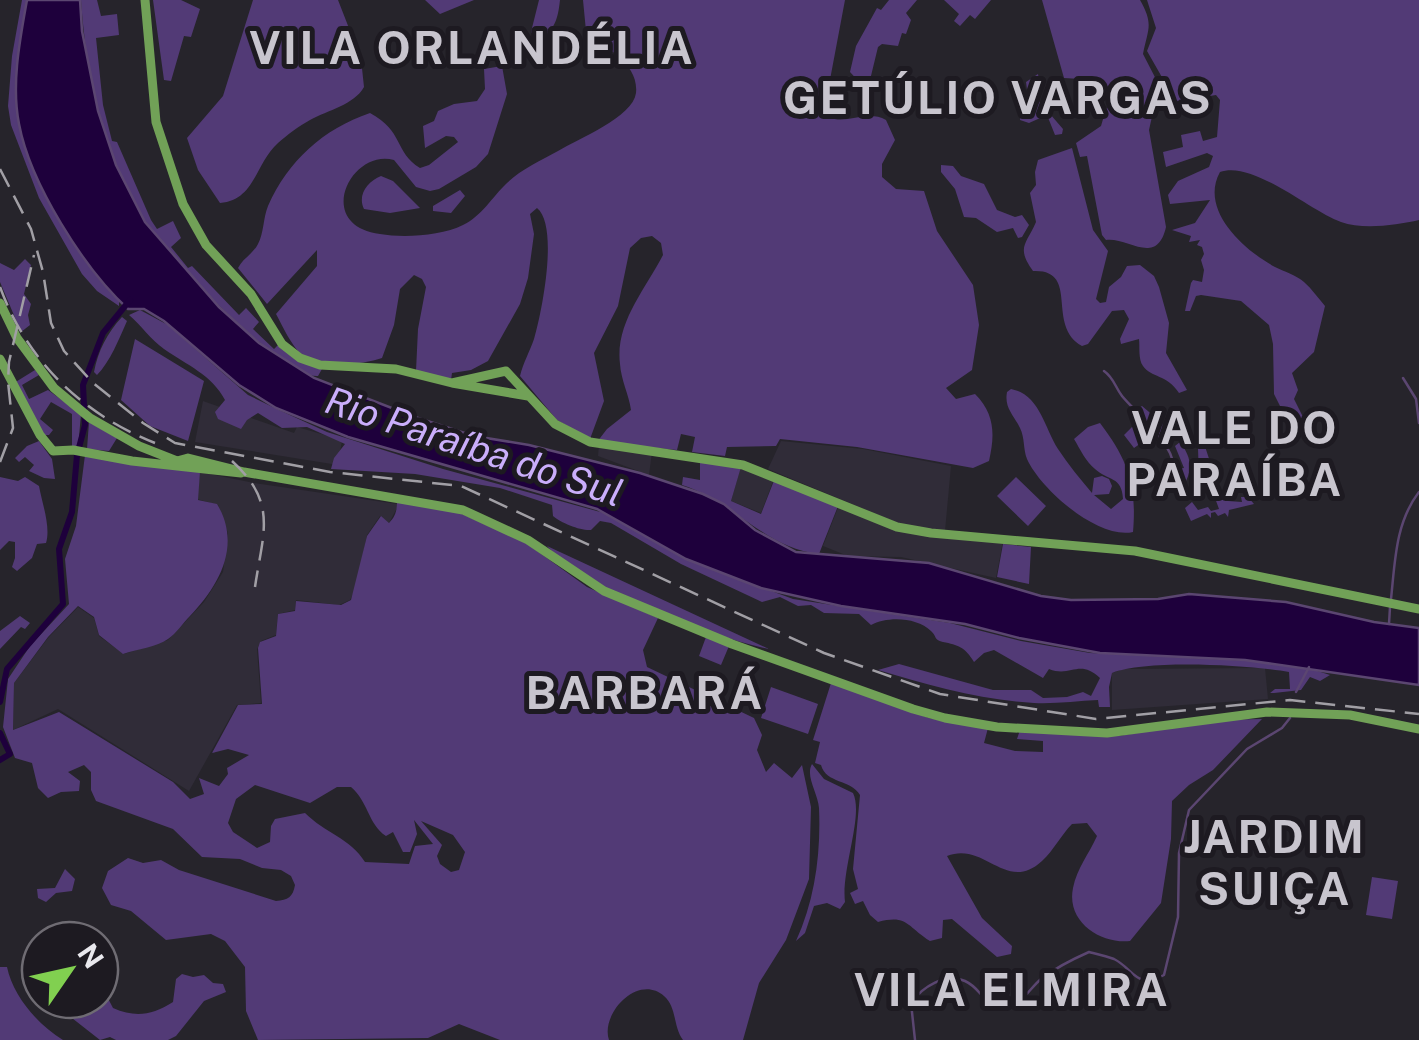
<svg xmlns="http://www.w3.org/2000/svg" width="1419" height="1040" font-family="'Public Sans',sans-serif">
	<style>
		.built { fill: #302c38 }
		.green { fill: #523a76; fill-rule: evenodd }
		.water { fill: #1e003c; stroke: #5b4671; stroke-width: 2.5 }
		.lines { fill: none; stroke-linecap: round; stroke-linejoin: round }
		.stream { stroke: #5b4671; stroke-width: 2.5 }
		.river { stroke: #1e003c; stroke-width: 6 }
		.secondary { stroke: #71a157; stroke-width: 9 }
		.rail { stroke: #a19fa5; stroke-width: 2.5; stroke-dasharray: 20 10; stroke-linecap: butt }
		.labels { text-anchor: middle; stroke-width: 10; stroke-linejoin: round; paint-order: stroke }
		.water-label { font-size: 38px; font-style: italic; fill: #caaefb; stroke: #1d1a21 }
		.district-label { font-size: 45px; font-weight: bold; letter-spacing: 2.5px; fill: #c8c5ce; stroke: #1d1a21 }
	</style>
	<rect width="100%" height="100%" fill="#26242b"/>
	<path class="built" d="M 203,401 L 294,433 L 297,427 L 342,440 L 338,465 L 195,442 Z
		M 781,441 L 863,449 L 951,466 L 945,531 L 912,529 L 768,469 Z
		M 599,445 L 652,452 L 649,475 L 598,456 Z
		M 741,466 L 774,479 L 761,513 L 731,501 Z
		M 200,472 L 254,483 L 397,504 L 397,508 L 389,523 L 380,516 L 367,535 L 356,588 L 350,600 L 339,605 L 296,600 L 295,610 L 278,614 L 276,635 L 261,641 L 257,649 L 261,703 L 237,705 L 189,791 L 58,709 L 13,730 L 14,683 L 48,638 L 78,607 L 94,618 L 99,636 L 124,654 L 168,640 L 204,602 L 223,572 L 228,533 L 218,505 L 197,499 Z
		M 839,505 L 885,525 L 1003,541 L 996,578 L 901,557 L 848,556 L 823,546 Z
		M 1265,668 L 1268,699 L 1112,710 L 1112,673 L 1124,669 Z"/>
	<path class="green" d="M 22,0 L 27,0 C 20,39 11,86 19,125 C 32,190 77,251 119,300 L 119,306 L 97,291 L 82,274 L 39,198 L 11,125 L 8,106 L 12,56 Z
		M 81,0 L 97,0 L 101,16 L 117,14 L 119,35 L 96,38 L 103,105 L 112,141 L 117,142 L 151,220 L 157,229 L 173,221 L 181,238 L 171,247 L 188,268 L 192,266 L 239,315 L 246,308 L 259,322 L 253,329 L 274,349 L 279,344 L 322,369 L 318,376 C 296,377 265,347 248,332 C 211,299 171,262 144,220 C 103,155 86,75 81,0 Z
		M 153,0 L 181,0 L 200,9 L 191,37 L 184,36 L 171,81 L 164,80 Z
		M 253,0 L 338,0 L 361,59 L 364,87 C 354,105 328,110 310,120 C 299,126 287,135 278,143 C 255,164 255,200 220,203 L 198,170 L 187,138 L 223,96 Z
		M 425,0 L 474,0 L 440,14 Z
		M 539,0 L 560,0 C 558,18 555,32 537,40 L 531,32 Z
		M 583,0 L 845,0 L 829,85 L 818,97 L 818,110 C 840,132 863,107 886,120 L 895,140 L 882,164 L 882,177 L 896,189 L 924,191 L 937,231 L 973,285 L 979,325 L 972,370 L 946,388 L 956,399 L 975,394 C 995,414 995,435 989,461 L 973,468 L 857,447 L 780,439 L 776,446 L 727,447 L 725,456 L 692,452 L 695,437 L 681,434 L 677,450 L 597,442 L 607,429 L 631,410 C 629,395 621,380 620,364 C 615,323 645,290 663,255 L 661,243 L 652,236 L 641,238 L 630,248 L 618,306 L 594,353 L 604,401 L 590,439 L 557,420 L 520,376 C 523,363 530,351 534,339 C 542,312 559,226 537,208 L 530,214 L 534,234 L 528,278 L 520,304 L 488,361 L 471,370 L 452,373 L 451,380 L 416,371 L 418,329 L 426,287 L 422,279 L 414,275 L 400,289 L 394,325 L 382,358 C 362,365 320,369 302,355 C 291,345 283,327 276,314 L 317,266 L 317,250 L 267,304 L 238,268 C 243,258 253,254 258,244 C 264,233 263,218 268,206 C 288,161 323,129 370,113 C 404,131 394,152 420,168 L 429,165 L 458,142 L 454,137 L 446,136 L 425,148 L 423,126 L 434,121 L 438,111 L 454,104 L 477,101 L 485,89 L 484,69 L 502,66 L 507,94 L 488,154 L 476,167 L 439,189 L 430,191 L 416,187 L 394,160 C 351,148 313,225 380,234 C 403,238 441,236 463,225 C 482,216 492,197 507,183 C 520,170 542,160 558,151 C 578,139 633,117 636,93 C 639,63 606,49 586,31 Z
		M 889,0 L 917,0 L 906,13 L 911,20 L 906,34 L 902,33 L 898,46 L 882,44 L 878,47 L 870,80 L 863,86 L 850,72 L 856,46 L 877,8 L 881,10 Z
		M 944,0 L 991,0 L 975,19 L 970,15 L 960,26 L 954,21 L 959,14 Z
		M 1042,0 L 1140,0 C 1154,25 1148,28 1143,54 L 1159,85 L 1149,130 L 1166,227 C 1157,267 1128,237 1106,240 L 1102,235 L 1087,156 L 1080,157 L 1076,143 L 1101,126 L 1106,109 L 1113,102 C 1101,76 1088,80 1064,78 Z
		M 1147,0 L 1419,0 L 1419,220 C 1397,225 1363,230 1341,222 C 1310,211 1253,160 1220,172 C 1199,210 1244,250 1275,267 C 1285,272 1296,275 1304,282 C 1312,289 1318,298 1325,306 L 1314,352 L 1292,373 L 1298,390 L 1294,399 L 1303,417 L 1295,424 L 1290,446 L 1284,439 L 1288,422 L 1274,394 L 1273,344 L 1269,325 L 1241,301 L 1201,295 L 1196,296 L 1190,311 L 1185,311 L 1191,283 L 1193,280 L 1202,282 L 1204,270 L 1201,260 L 1204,254 L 1202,247 L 1197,245 L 1200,240 L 1189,242 L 1191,236 L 1172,230 L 1195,223 L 1210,200 L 1170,204 L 1168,195 L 1178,181 L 1209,167 L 1213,156 L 1207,153 L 1166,167 L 1163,152 L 1183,147 L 1181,135 L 1200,131 L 1203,141 L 1217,137 L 1220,100 L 1216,95 L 1178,101 L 1164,96 L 1163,79 L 1147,51 L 1156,28 Z
		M 1038,74 L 1041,92 L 1037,99 L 1063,129 L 1062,134 L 1055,135 L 1047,115 L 1029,123 L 1020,120 L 1021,100 L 1028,97 L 1026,82 Z
		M 1072,148 L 1093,230 L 1108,251 L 1096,299 L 1100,303 L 1106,302 L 1109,287 L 1121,277 L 1127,266 L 1140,265 L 1154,276 L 1159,287 L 1169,323 L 1166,353 L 1187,390 L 1179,393 C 1167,374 1151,378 1143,366 C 1138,359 1140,347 1139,339 L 1121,344 L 1120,339 L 1129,319 L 1124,310 L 1112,311 L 1088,344 L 1082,346 C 1045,325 1081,269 1033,271 C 1016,247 1026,245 1036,222 L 1030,193 L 1036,185 L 1035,172 L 1038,160 Z
		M 941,165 L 953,166 L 961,176 L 984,184 L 997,210 L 1015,217 L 1022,215 L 1029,225 L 1022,237 L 1018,238 L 1013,228 L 997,232 L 976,218 L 964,217 L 955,189 L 941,172 Z
		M 381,176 L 393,181 L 420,208 L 390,213 L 364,209 C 357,195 368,181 381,176 Z
		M 460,190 L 465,196 L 451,213 L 433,211 L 433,206 Z
		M 25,259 L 31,265 L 24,294 L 31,304 L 28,315 L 30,325 L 21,332 L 0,282 L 0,263 L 14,270 Z
		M 140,310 L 168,325 L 248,395 L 279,410 L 327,432 L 443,469 L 604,513 L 681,557 L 793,599 L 950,623 L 1021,641 L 1090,653 L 1251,661 L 1305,667 L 1330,675 L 1320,681 L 1310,677 L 1301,690 L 1274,693 L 1270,693 L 1275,689 L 1290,689 L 1289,672 C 1250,665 1147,659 1112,673 L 1109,687 L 1110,707 L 1099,707 L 1098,700 C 1077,701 1055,704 1034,703 C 981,700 928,685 878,670 L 899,664 L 993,690 L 1031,690 L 1043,698 L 1067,697 L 1083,692 L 1091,696 L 1100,678 C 1079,658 1071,678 1049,669 L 1043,678 L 994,650 L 984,653 L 974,662 C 965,647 958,645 943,642 C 933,639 938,638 931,631 C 917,617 887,616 871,625 L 859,614 L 824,613 L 811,605 L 798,606 L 780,597 L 762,602 L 681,564 L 611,523 L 600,521 L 591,530 C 581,531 561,523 553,516 L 552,505 L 500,488 L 415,474 L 331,469 L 334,458 L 345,444 L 307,427 L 282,428 L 258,413 L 247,420 L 241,429 L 218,419 L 215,412 L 225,400 C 212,375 187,365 164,349 C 151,340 141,325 129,315 Z
		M 122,317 L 127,321 C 119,339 110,362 97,375 L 94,372 C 98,351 107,333 122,317 Z
		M 135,339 L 204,381 L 188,441 L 150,426 L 121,400 Z
		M 35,370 L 39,375 L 22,385 L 29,399 L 48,390 L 81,414 L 78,448 L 72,448 L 72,414 L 51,402 L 40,419 L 53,430 L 49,435 L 44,435 L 14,383 Z
		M 1011,389 C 1040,395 1044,427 1058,449 C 1068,464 1080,479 1092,493 L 1094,478 L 1102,476 L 1109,479 L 1112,486 L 1109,494 L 1094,495 L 1111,509 L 1123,499 C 1122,476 1108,481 1095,469 C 1086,462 1080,449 1074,439 L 1088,427 L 1100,423 C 1128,460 1137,485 1133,532 C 1099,540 1041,490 1027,459 C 1023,449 1025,438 1020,428 C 1014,415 1004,408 1007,392 Z
		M 1142,406 L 1162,423 L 1164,434 L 1154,434 L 1134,448 L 1124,435 L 1135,424 L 1135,410 Z
		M 89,422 L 117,438 L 109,451 L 87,449 Z
		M 1198,425 L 1215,477 L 1207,487 L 1198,479 C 1198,461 1200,446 1194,427 Z
		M 39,441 L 52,459 L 55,479 L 44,478 L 29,471 L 34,465 L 25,457 L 19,462 L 15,458 L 27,446 Z
		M 1180,442 C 1192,458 1193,470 1183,487 L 1170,483 L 1161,492 L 1169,470 L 1184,468 L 1175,446 Z
		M 85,455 L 200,472 L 198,500 L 217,504 C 242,545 219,586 190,616 C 183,623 176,634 168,639 C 157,647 137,649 123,654 L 99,635 L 94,617 L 78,606 L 48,637 L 14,683 L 13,730 L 59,712 L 173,782 L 190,799 L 204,794 L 199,778 L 219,786 L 228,774 L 227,768 L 249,755 L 228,749 L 212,753 L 238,705 L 262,704 L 258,648 L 260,642 L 276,636 L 278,614 L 295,611 L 296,601 L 341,605 L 351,600 L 367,536 L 381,516 L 389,523 C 397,515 397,508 397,498 L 449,508 L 526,543 L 587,587 L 658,618 L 643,650 L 647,667 L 754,718 L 762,735 L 757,750 L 766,772 L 774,763 L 792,778 L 802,765 L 811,807 L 809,879 L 786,940 L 759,983 L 743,1040 L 683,1040 C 673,1027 677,1007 664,996 C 638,973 600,1014 609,1040 L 500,1040 L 459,1024 L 428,1038 L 258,1040 L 246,1011 L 245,967 L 225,941 L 211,934 L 166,940 L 131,911 L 111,905 L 102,888 L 108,871 L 128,858 L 143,863 L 161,860 L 179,870 L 276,901 C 288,900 293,897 295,885 L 291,876 L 281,870 L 262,868 L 240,859 L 202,857 L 173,829 L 96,801 L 91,790 L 91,772 L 84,765 L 68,772 L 80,781 L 79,791 L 61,792 L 48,798 L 38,788 L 32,763 L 15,758 L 3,727 L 8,679 L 30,646 L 69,604 L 65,559 L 76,526 ZM 255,785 L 310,803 L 337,787 L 351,787 C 368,801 368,824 386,836 L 393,832 L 403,852 L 410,852 L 417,834 L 414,820 L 433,844 L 415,846 L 409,864 L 365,862 C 350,838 325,833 305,813 L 275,819 L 271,826 L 270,842 L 257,848 L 233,832 L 228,823 L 236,799 ZM 421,821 L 453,835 L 465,852 L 459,870 L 451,872 L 440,864 L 437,856 L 442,845 Z
		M 700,460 L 741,467 L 731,501 L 761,514 L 775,478 L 838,506 L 819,554 C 764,548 735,502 682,485 L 683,477 L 700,480 Z
		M 0,477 L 18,481 L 25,477 L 39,486 C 42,503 51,527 46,543 L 37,544 L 32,558 L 17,571 L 12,567 L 15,558 L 15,542 L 9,541 L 0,550 Z
		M 1016,477 L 1046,506 L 1028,526 L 997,496 Z
		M 1224,496 L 1228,501 L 1242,502 L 1241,497 L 1248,497 L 1254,504 L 1229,510 L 1228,517 L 1225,513 L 1218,516 L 1215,512 L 1211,513 L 1211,518 L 1207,514 L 1191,521 L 1185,508 L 1192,502 L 1198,510 L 1208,507 L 1211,511 L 1219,509 L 1215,498 Z
		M 1003,544 L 1031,547 L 1029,584 L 997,577 Z
		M 547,546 L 769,649 C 712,637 585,590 547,546 Z
		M 20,616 L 30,623 L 25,629 L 21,627 L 0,649 L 0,631 Z
		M 706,637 L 729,646 L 721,665 L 699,656 Z
		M 831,683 L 929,718 L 988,728 L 984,743 L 1015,751 L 1043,752 L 1043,741 L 1017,739 L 1020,730 L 1119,736 L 1212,720 L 1262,719 L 1213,770 L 1189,785 L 1172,801 L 1171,839 L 1161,903 L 1130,941 C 1101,944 1066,922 1073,888 C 1077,868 1089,854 1097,836 L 1087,823 L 1072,824 C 1061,835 1054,850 1042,861 C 1006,894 985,841 947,856 L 982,918 L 1012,946 L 1011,954 L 997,957 L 952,919 L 943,920 L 942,938 L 930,941 C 907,927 908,914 878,922 L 870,915 L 863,901 L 855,904 L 850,893 L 858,889 L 853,869 L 860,795 C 851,779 826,784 821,765 L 815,763 L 820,742 L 813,740 Z
		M 771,687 L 818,704 L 808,734 L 761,718 Z
		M 812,764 L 824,779 L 853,793 C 864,815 841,870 845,902 L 840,909 L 827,903 L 814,906 L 805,933 L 796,941 C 815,900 821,853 819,808 C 818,793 805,776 812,764 Z
		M 65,869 L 75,879 L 72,891 L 56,893 L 46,902 L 38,898 L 37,889 L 55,888 Z
		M 1372,877 L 1398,881 L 1392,919 L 1366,915 Z
		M 0,967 L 7,967 C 13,996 38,1025 63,1040 L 0,1040 Z
		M 182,974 L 193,977 L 204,975 L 213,983 L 223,984 L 226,992 L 204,1001 L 176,1036 L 168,1040 L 116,1040 L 110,1037 L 100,1040 L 49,1000 L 100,1000 L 100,983 L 113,1008 C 136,1018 152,1015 173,1002 L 176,979 Z"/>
	<path class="water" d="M 27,0 L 80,0 L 82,31 L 98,111 L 116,165 L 145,222 L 219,307 L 259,343 L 314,378 L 415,417 L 474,436 L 529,445 L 640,473 L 703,494 L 724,504 L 755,530 L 796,552 L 929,563 L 1041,596 L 1071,600 L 1158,599 L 1189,594 L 1286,602 L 1374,622 L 1419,628 L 1419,685 L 1245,660 L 1100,653 L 1019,638 L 965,624 L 841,606 L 761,588 L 686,559 L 597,509 L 348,437 L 276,408 L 239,385 L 164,321 L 144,309 L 128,309 C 84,269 30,183 19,124 C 11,84 20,39 27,0 Z"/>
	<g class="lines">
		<path class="stream" d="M 1104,371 C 1114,378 1115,387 1122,396 C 1135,412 1174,444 1173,466 C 1173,475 1160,484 1157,493
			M 1403,378 L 1416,399 L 1419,423
			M 1391,599 C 1395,563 1395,523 1419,492
			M 1389,624 L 1390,607
			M 1296,692 L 1309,667
			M 915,1040 L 911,1003 C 922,987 946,972 965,981 C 984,990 978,1003 1004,1004 C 1024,1004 1027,991 1041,979 C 1054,969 1073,959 1089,952 C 1097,954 1106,956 1114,959 C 1134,969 1136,990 1164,975 L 1178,917 L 1179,853 L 1189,810 L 1247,749 L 1282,728 L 1290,718"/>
		<path class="river" d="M 0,702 L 7,669 L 63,604 L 59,549 L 72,512 L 77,455 L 85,425 L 83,385 L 103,333 L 130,300
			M 0,733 L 10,754 L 0,760"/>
		<path class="secondary" d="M 145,0 L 156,122 L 183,204 L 206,245 L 251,294 L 282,344 L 300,358 L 320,365 L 396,369 L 452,383 L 528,396
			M 0,303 L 17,338 L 54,388 L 90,418 L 139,446 L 177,461 L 188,458 L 244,472 L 463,510 L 528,540 L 604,591 L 732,644 L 913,709 L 945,718 L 997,727 L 1107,733 L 1267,712 L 1350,715 L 1419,729
			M 0,359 L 40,435 L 53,451 L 73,450 L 132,461 L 241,473
			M 452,383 L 506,371 L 555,424 L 590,442 L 743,465 L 897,527 L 931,533 L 1135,551 L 1419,609"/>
		<path class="rail" d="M 0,169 L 31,229 L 43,272 L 51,323 L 64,351 L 93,383 L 143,423 L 175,443 L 330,472 L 461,486 L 824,653 L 940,694 L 1096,719 L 1290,700 L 1419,714
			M 0,287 C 27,361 82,414 155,443
			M 232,461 C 278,503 263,532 255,587
			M 0,462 L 13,428 L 8,382 L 9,362 L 34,255"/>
	</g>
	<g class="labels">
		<g class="water-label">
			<text transform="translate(474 447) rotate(18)" y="13">Rio Paraíba do Sul</text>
		</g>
		<g class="district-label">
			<text x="472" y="64">VILA ORLANDÉLIA</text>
			<text x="998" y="114">GETÚLIO VARGAS</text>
			<text x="1235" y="444">VALE DO<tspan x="1235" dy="52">PARAÍBA</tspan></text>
			<text x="645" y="709">BARBARÁ</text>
			<text x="1275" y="853">JARDIM<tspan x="1275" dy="52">SUIÇA</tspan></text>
			<text x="1012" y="1006">VILA ELMIRA</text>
		</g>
	</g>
	<g transform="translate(70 970) rotate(56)"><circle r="48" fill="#1d1a21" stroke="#6f6c73" stroke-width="2.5"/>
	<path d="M0-8L18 38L0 25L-18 38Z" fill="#81d050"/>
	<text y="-15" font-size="28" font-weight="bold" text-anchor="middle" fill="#e9e8ed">N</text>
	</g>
</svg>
